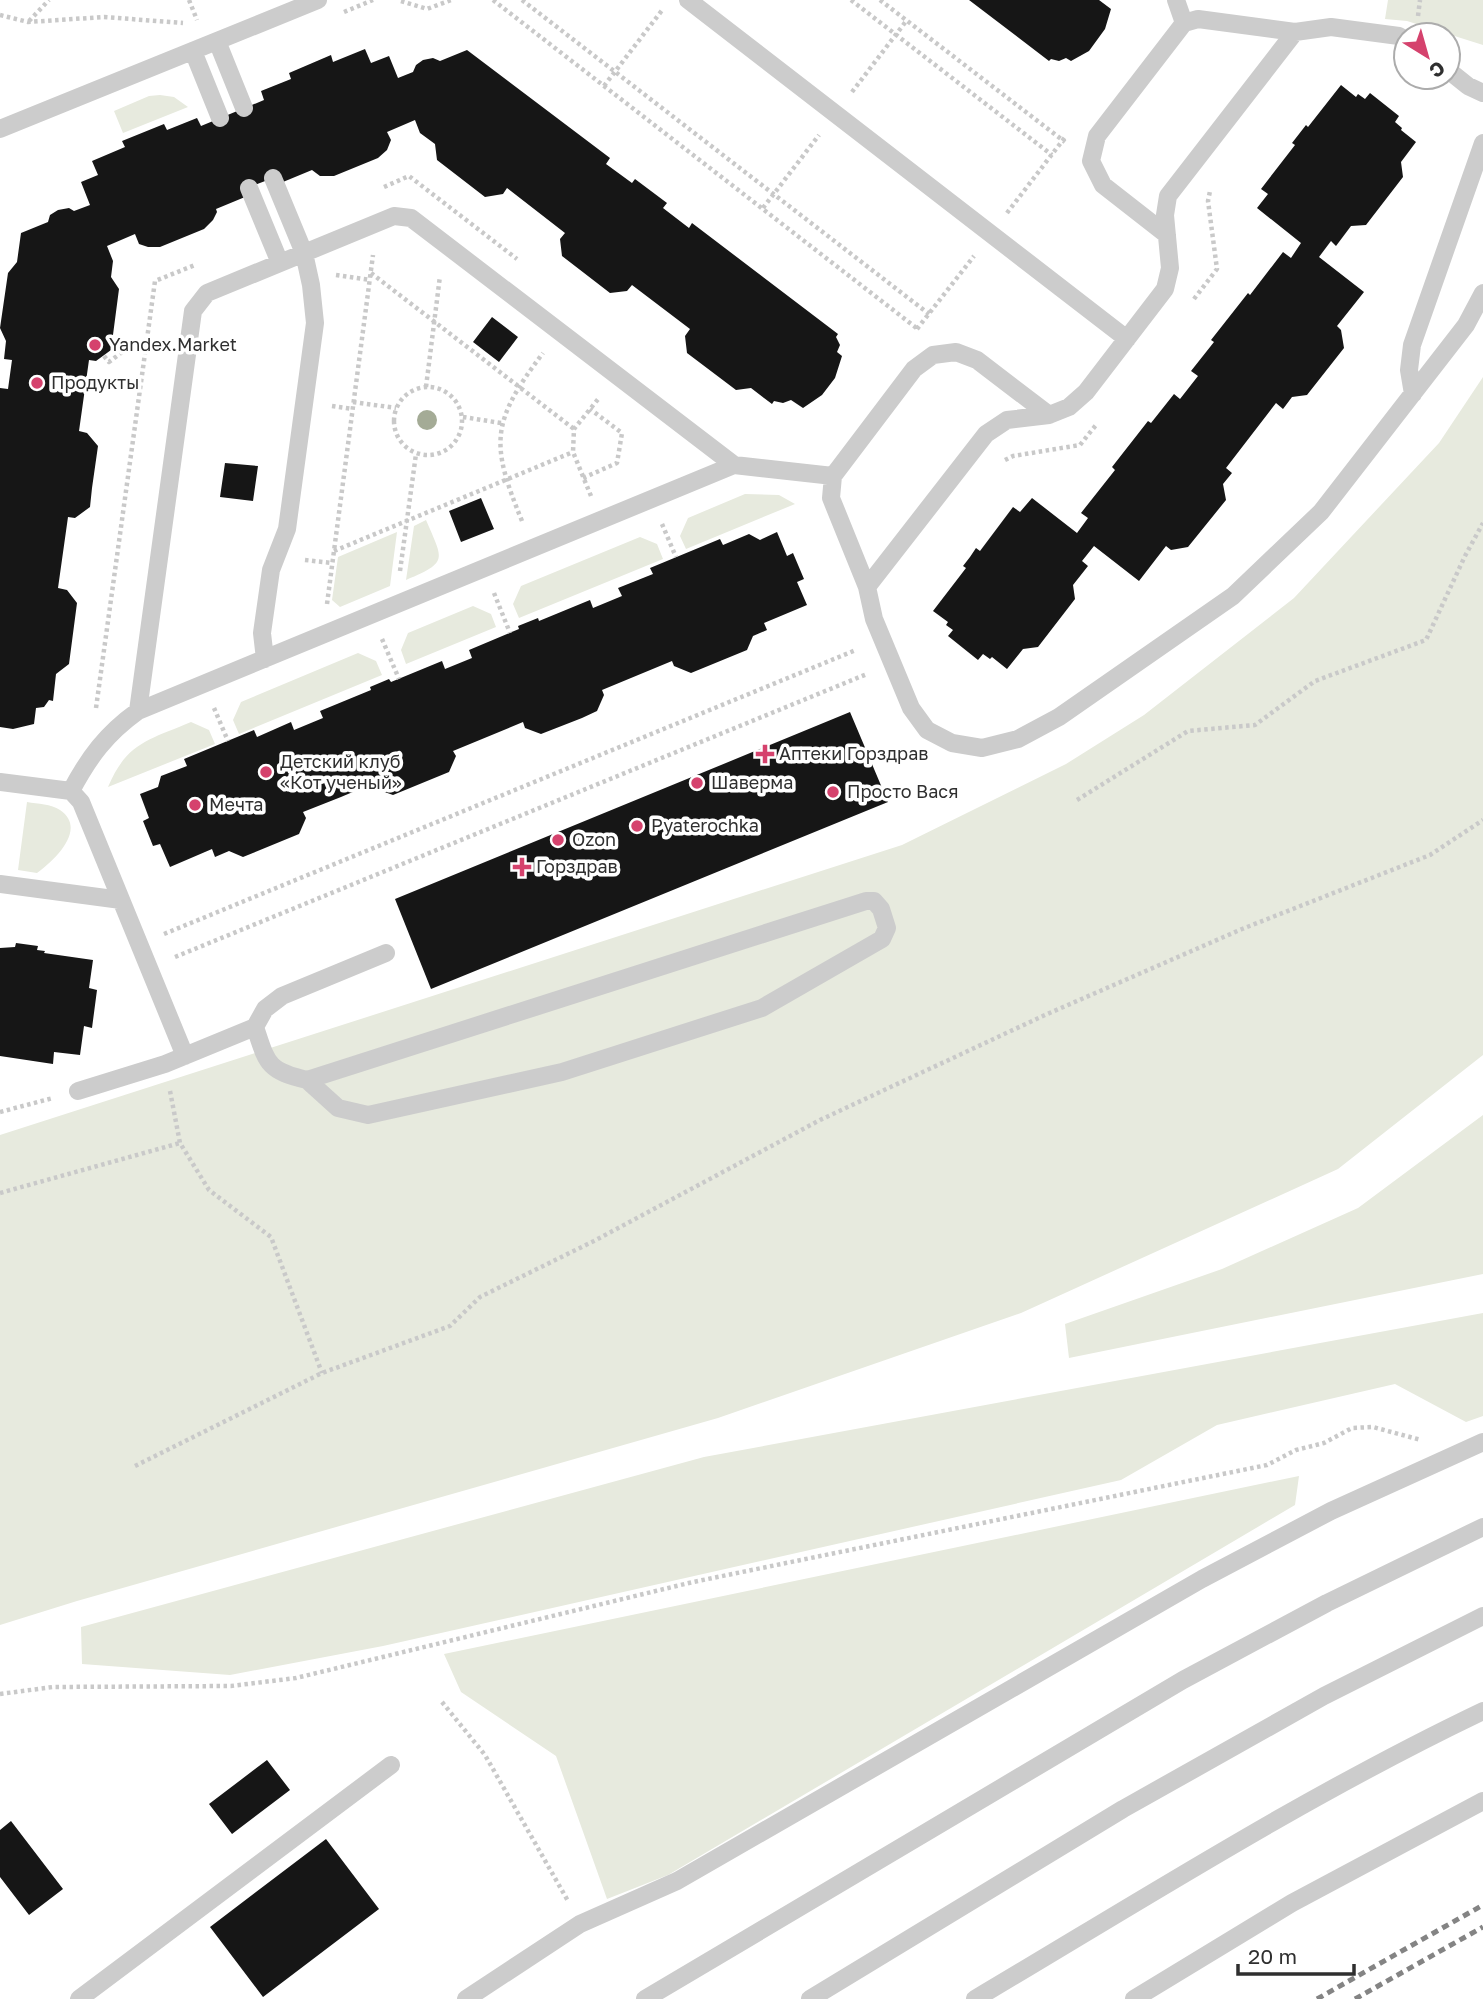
<svg xmlns="http://www.w3.org/2000/svg" width="1483" height="1999" font-family="'Golos Text',sans-serif">
	<style>
		.green { fill: #e7eade }
		.building { fill: #161616 }
		.lines { fill: none; stroke-linecap: round; stroke-linejoin: round }
		.path { stroke: #c9c9c9; stroke-width: 4.5; stroke-dasharray: 3.5 3.5; stroke-linecap: butt }
		.lane { stroke: #ccc; stroke-width: 18 }
		.rail { stroke: #848484; stroke-width: 5; stroke-dasharray: 7 5; stroke-linecap: butt }
		.tree { fill: #a4ab96 }
		.poi-dot { fill: #d5426d; stroke: #fff; stroke-width: 2.5 }
		.labels { text-anchor: middle; stroke-width: 7; stroke-linejoin: round; paint-order: stroke }
		.poi-label { font-size: 18px; fill: #2f2f2f; stroke: #fff; text-anchor: start }
	</style>
	<rect width="100%" height="100%" fill="#fff"/>
	<path class="green" d="M 1388,0 L 1483,0 L 1483,45 L 1407,21 L 1385,19 Z
		M 160,95 L 174,97 L 188,107 L 123,133 L 114,111 L 149,96 Z
		M 1483,377 L 1483,1055 L 1338,1169 L 1021,1313 L 718,1418 L 77,1601 L 0,1625 L 0,1135 L 902,845 L 1066,764 L 1144,715 L 1294,598 L 1439,443 Z
		M 745,494 L 779,495 L 795,504 L 686,549 L 680,536 L 688,518 Z
		M 426,520 C 443,560 449,562 406,580 L 414,526 Z
		M 397,532 L 390,586 L 340,607 L 332,600 L 338,557 Z
		M 640,537 L 657,544 L 663,559 L 519,618 L 513,604 L 521,586 Z
		M 473,606 L 491,614 L 496,627 L 406,664 L 401,650 L 408,633 Z
		M 358,653 L 376,661 L 382,675 L 239,734 L 233,720 L 241,702 Z
		M 191,722 L 209,730 L 215,744 L 108,787 C 127,742 149,740 191,722 Z
		M 27,802 C 38,804 51,804 60,810 C 88,829 54,861 37,873 L 18,870 Z
		M 1483,1115 L 1483,1274 L 1069,1358 L 1065,1324 L 1222,1269 L 1358,1208 Z
		M 1483,1313 L 1483,1416 L 1466,1422 L 1395,1384 L 1217,1425 L 1121,1480 L 383,1646 L 230,1675 L 82,1664 L 81,1627 L 704,1457 Z
		M 1299,1476 L 1295,1505 L 668,1875 L 607,1899 L 556,1756 L 461,1692 L 444,1654 Z"/>
	<path class="building" d="M 969,0 L 1099,0 L 1111,9 L 1105,29 L 1089,51 L 1071,61 L 1066,58 L 1059,61 L 1051,59 L 1049,61 Z
		M 365,49 L 371,63 L 389,56 L 398,78 L 413,72 L 416,65 L 423,60 L 433,58 L 440,61 L 467,50 L 610,158 L 606,164 L 632,183 L 635,179 L 667,203 L 663,208 L 689,228 L 692,223 L 838,334 L 836,337 L 840,345 L 837,352 L 842,356 L 835,378 L 822,395 L 803,408 L 791,400 L 783,403 L 774,401 L 772,404 L 751,388 L 736,390 L 687,353 L 685,336 L 690,329 L 632,285 L 627,291 L 610,293 L 562,256 L 560,239 L 565,233 L 507,188 L 503,194 L 485,197 L 437,160 L 435,144 L 420,133 L 415,120 L 387,132 L 391,140 L 387,150 L 378,158 L 334,176 L 320,176 L 312,170 L 283,182 L 273,178 L 242,190 L 245,197 L 216,209 L 217,212 L 213,220 L 204,229 L 160,247 L 148,247 L 139,244 L 135,234 L 107,246 L 113,261 L 111,277 L 119,289 L 111,350 L 96,361 L 89,360 L 79,431 L 87,433 L 98,446 L 92,488 L 90,507 L 75,518 L 68,517 L 58,588 L 67,590 L 77,603 L 69,664 L 56,674 L 53,701 L 49,700 L 44,707 L 36,708 L 34,724 L 13,729 L 0,727 L 0,388 L 8,389 L 12,360 L 4,359 L 6,341 L 0,328 L 8,273 L 17,262 L 21,233 L 48,222 L 50,215 L 58,210 L 69,208 L 74,211 L 90,205 L 81,182 L 98,175 L 92,161 L 125,147 L 122,141 L 164,124 L 167,130 L 197,118 L 201,126 L 264,100 L 261,91 L 291,79 L 289,73 L 331,55 L 333,62 Z
		M 1341,85 L 1356,97 L 1358,94 L 1365,99 L 1370,93 L 1399,116 L 1395,122 L 1402,128 L 1401,130 L 1416,142 L 1401,162 L 1403,177 L 1366,225 L 1351,226 L 1336,246 L 1331,241 L 1319,257 L 1364,292 L 1337,326 L 1341,330 L 1344,348 L 1307,395 L 1292,397 L 1283,409 L 1276,403 L 1226,468 L 1232,473 L 1223,484 L 1226,500 L 1188,547 L 1171,550 L 1166,546 L 1139,581 L 1094,546 L 1082,561 L 1088,566 L 1073,585 L 1075,599 L 1038,647 L 1023,649 L 1007,669 L 992,657 L 990,659 L 983,654 L 978,660 L 948,636 L 953,630 L 946,625 L 948,622 L 933,611 L 966,568 L 963,566 L 970,557 L 976,548 L 980,551 L 1013,507 L 1020,512 L 1032,498 L 1077,533 L 1088,518 L 1081,513 L 1115,470 L 1112,467 L 1148,421 L 1151,423 L 1174,394 L 1180,399 L 1198,376 L 1191,371 L 1214,342 L 1211,340 L 1248,293 L 1250,295 L 1283,252 L 1291,258 L 1301,243 L 1257,208 L 1268,194 L 1261,189 L 1295,145 L 1292,143 L 1306,125 L 1308,127 Z
		M 492,317 L 518,337 L 499,362 L 473,342 Z
		M 225,463 L 258,466 L 253,501 L 220,497 Z
		M 481,498 L 494,529 L 461,542 L 449,511 Z
		M 777,532 L 787,556 L 793,553 L 804,579 L 797,582 L 807,605 L 764,623 L 767,630 L 753,636 L 747,650 L 691,673 L 674,666 L 672,661 L 602,690 L 604,695 L 597,711 L 582,718 L 541,734 L 525,728 L 523,722 L 453,751 L 456,756 L 449,772 L 393,795 L 376,789 L 374,783 L 341,797 L 303,812 L 306,818 L 299,834 L 243,857 L 229,851 L 215,857 L 212,849 L 170,867 L 160,844 L 153,846 L 143,821 L 149,818 L 140,794 L 158,787 L 161,776 L 187,766 L 184,759 L 254,730 L 257,737 L 291,722 L 294,730 L 323,718 L 320,711 L 371,690 L 370,687 L 389,679 L 391,682 L 442,661 L 445,669 L 472,658 L 469,650 L 519,629 L 518,626 L 538,618 L 539,621 L 590,600 L 593,608 L 622,596 L 618,588 L 653,574 L 650,568 L 720,539 L 723,545 L 749,534 L 760,540 Z
		M 850,712 L 888,802 L 431,989 L 395,899 Z
		M 16,943 L 38,946 L 37,950 L 45,951 L 44,953 L 93,960 L 89,988 L 97,990 L 92,1028 L 84,1026 L 80,1055 L 54,1052 L 53,1064 L 0,1056 L 0,948 L 15,947 Z
		M 267,1760 L 290,1790 L 232,1834 L 209,1804 Z
		M 11,1821 L 63,1889 L 29,1915 L 0,1877 L 0,1830 Z
		M 326,1839 L 379,1909 L 263,1997 L 210,1927 Z"/>
	<g class="lines">
		<path class="path" d="M 189,0 L 197,20
			M 493,0 L 919,330
			M 522,0 L 929,314
			M 851,0 L 1052,155
			M 880,0 L 1065,142
			M 401,1 L 427,9 L 451,0
			M 344,12 L 373,0
			M 0,15 L 28,22 L 104,17 L 183,23
			M 1418,16 L 1420,0
			M 29,21 L 49,0
			M 604,86 L 663,9
			M 852,92 L 907,20
			M 384,187 L 409,176 L 517,259
			M 763,208 L 819,135
			M 1007,213 L 1066,136
			M 371,273 L 574,429
			M 336,275 L 370,280
			M 1194,299 L 1217,269 L 1208,201 L 1210,191
			M 917,329 L 974,256
			M 104,356 L 109,362 L 126,349 L 145,351
			M394 421a34 34 0 1 1 68 0a34 34 0 1 1-68 0Z
			M 426,387 L 440,276
			M 353,402 L 396,408
			M 332,406 L 352,409
			M 463,417 L 501,423
			M 1005,460 L 1013,456 L 1080,445 L 1096,425
			M 583,478 L 617,463 L 622,433 L 590,409
			M 591,496 L 573,452 L 574,429 L 599,398
			M 522,521 C 490,443 491,422 543,353
			M 662,524 L 676,557
			M 334,551 L 573,452
			M 305,560 L 332,563
			M 400,571 L 416,454
			M 494,593 L 510,633
			M 327,604 L 373,255
			M 382,639 L 399,679
			M 96,708 L 155,281 L 195,265
			M 214,708 L 228,741
			M 1077,800 L 1188,731 L 1255,725 L 1315,681 L 1426,640 L 1465,556 L 1483,523
			M 164,934 L 856,650
			M 175,957 L 867,674
			M 170,1091 L 180,1143 L 209,1190 L 271,1237 L 322,1373
			M 0,1112 L 53,1098
			M 0,1193 L 180,1143
			M 135,1466 L 322,1373 L 450,1326 L 480,1297 L 594,1241 L 820,1120 L 1045,1015 L 1242,929 L 1430,855 L 1483,820
			M 0,1694 L 53,1687 L 231,1686 L 296,1678 L 693,1582 L 1267,1465 L 1296,1450 L 1324,1443 L 1352,1428 L 1373,1427 L 1421,1440
			M 442,1702 L 485,1755 L 568,1901"/>
		<path class="lane" d="M 688,0 L 1127,339
			M 1176,0 L 1184,23
			M 217,41 L 244,108
			M 193,51 L 220,118
			M 1448,70 L 1468,86 L 1483,93
			M 0,129 L 318,0
			M 249,188 L 280,263
			M 1167,235 L 1103,185 L 1091,161 L 1097,136 L 1184,23 L 1198,19 L 1295,32 L 1331,27 L 1399,36 L 1406,40
			M 1413,394 L 1409,370 L 1412,345 L 1483,143
			M 1049,415 L 977,360 L 956,352 L 933,355 L 914,369 L 833,476 L 831,498 L 867,587 L 874,619 L 911,708 L 927,730 L 952,743 L 982,748 L 1018,739 L 1059,717 L 1233,596 L 1321,512 L 1466,325 L 1483,293
			M 867,587 L 986,434 L 1007,420 L 1049,415 L 1069,407 L 1086,392 L 1165,289 L 1170,268 L 1165,215 L 1168,196 L 1295,32
			M 265,659 L 262,633 L 271,570 L 287,529 L 315,323 L 311,285 L 304,253 L 273,178
			M 138,711 L 193,311 L 207,293 L 394,216 L 411,218 L 734,465
			M 0,782 L 71,791 L 81,802 L 185,1056
			M 71,791 C 89,757 106,734 138,711 L 734,465 L 833,476
			M 0,884 L 121,900
			M 255,1027 C 267,1063 267,1071 307,1080 L 866,901 L 874,901 L 881,909 L 887,928 L 882,939 L 762,1008 L 562,1072 L 368,1115 L 338,1108 L 307,1080
			M 78,1091 L 165,1064 L 255,1027 L 265,1009 L 282,996 L 386,953
			M 79,1999 L 391,1765
			M 466,1999 L 580,1924 L 677,1881 L 1202,1579 L 1331,1511 L 1483,1442
			M 645,1999 L 1183,1680 L 1327,1603 L 1483,1527
			M 810,1999 L 1123,1809 L 1324,1696 L 1483,1616
			M 975,1999 C 1142,1900 1307,1795 1483,1711
			M 1134,1999 L 1292,1903 L 1483,1801"/>
		<path class="rail" d="M 1317,1999 L 1483,1905
			M 1355,1999 L 1483,1927"/>
	</g>
	<circle class="tree" cx="427" cy="420" r="10"/>
	<g class="poi-dot">
		<circle cx="95" cy="345" r="7"/>
		<circle cx="37" cy="383" r="7"/>
		<path d="M761.5 743.5h7v7h7v7h-7v7h-7v-7h-7v-7h7z"/>
		<circle cx="266" cy="772" r="7"/>
		<circle cx="697" cy="783" r="7"/>
		<circle cx="833" cy="792" r="7"/>
		<circle cx="195" cy="805" r="7"/>
		<circle cx="637" cy="826" r="7"/>
		<circle cx="558" cy="840" r="7"/>
		<path d="M518.5 856.5h7v7h7v7h-7v7h-7v-7h-7v-7h7z"/>
	</g>
	<g class="labels">
		<g class="poi-label">
			<text x="109" y="351">Yandex.Market</text>
			<text x="51" y="389">Продукты</text>
			<text x="779" y="760">Аптеки Горздрав</text>
			<text x="280" y="768">Детский клуб<tspan x="280" dy="21">«Кот ученый»</tspan></text>
			<text x="711" y="789">Шаверма</text>
			<text x="847" y="798">Просто Вася</text>
			<text x="209" y="811">Мечта</text>
			<text x="651" y="832">Pyaterochka</text>
			<text x="572" y="846">Ozon</text>
			<text x="536" y="873">Горздрав</text>
		</g>
	</g>
	<g transform="translate(1427 56) rotate(143)"><circle r="33" fill="#ffffff" stroke="#acacac" stroke-width="2"/>
	<path d="M0-5L12 26L0 18L-12 26Z" fill="#d5426d"/>
	<text y="-10" font-size="19" font-weight="bold" text-anchor="middle" fill="#2f2f2f">С</text>
	</g>
	<path d="M1238 1964v10h116v-10" fill="none" stroke="#2f2f2f" stroke-width="3.5"/>
	<text x="1248" y="1964" font-size="21" fill="#2f2f2f" stroke="#ffffff" stroke-width="5" paint-order="stroke">20 m</text>
</svg>
